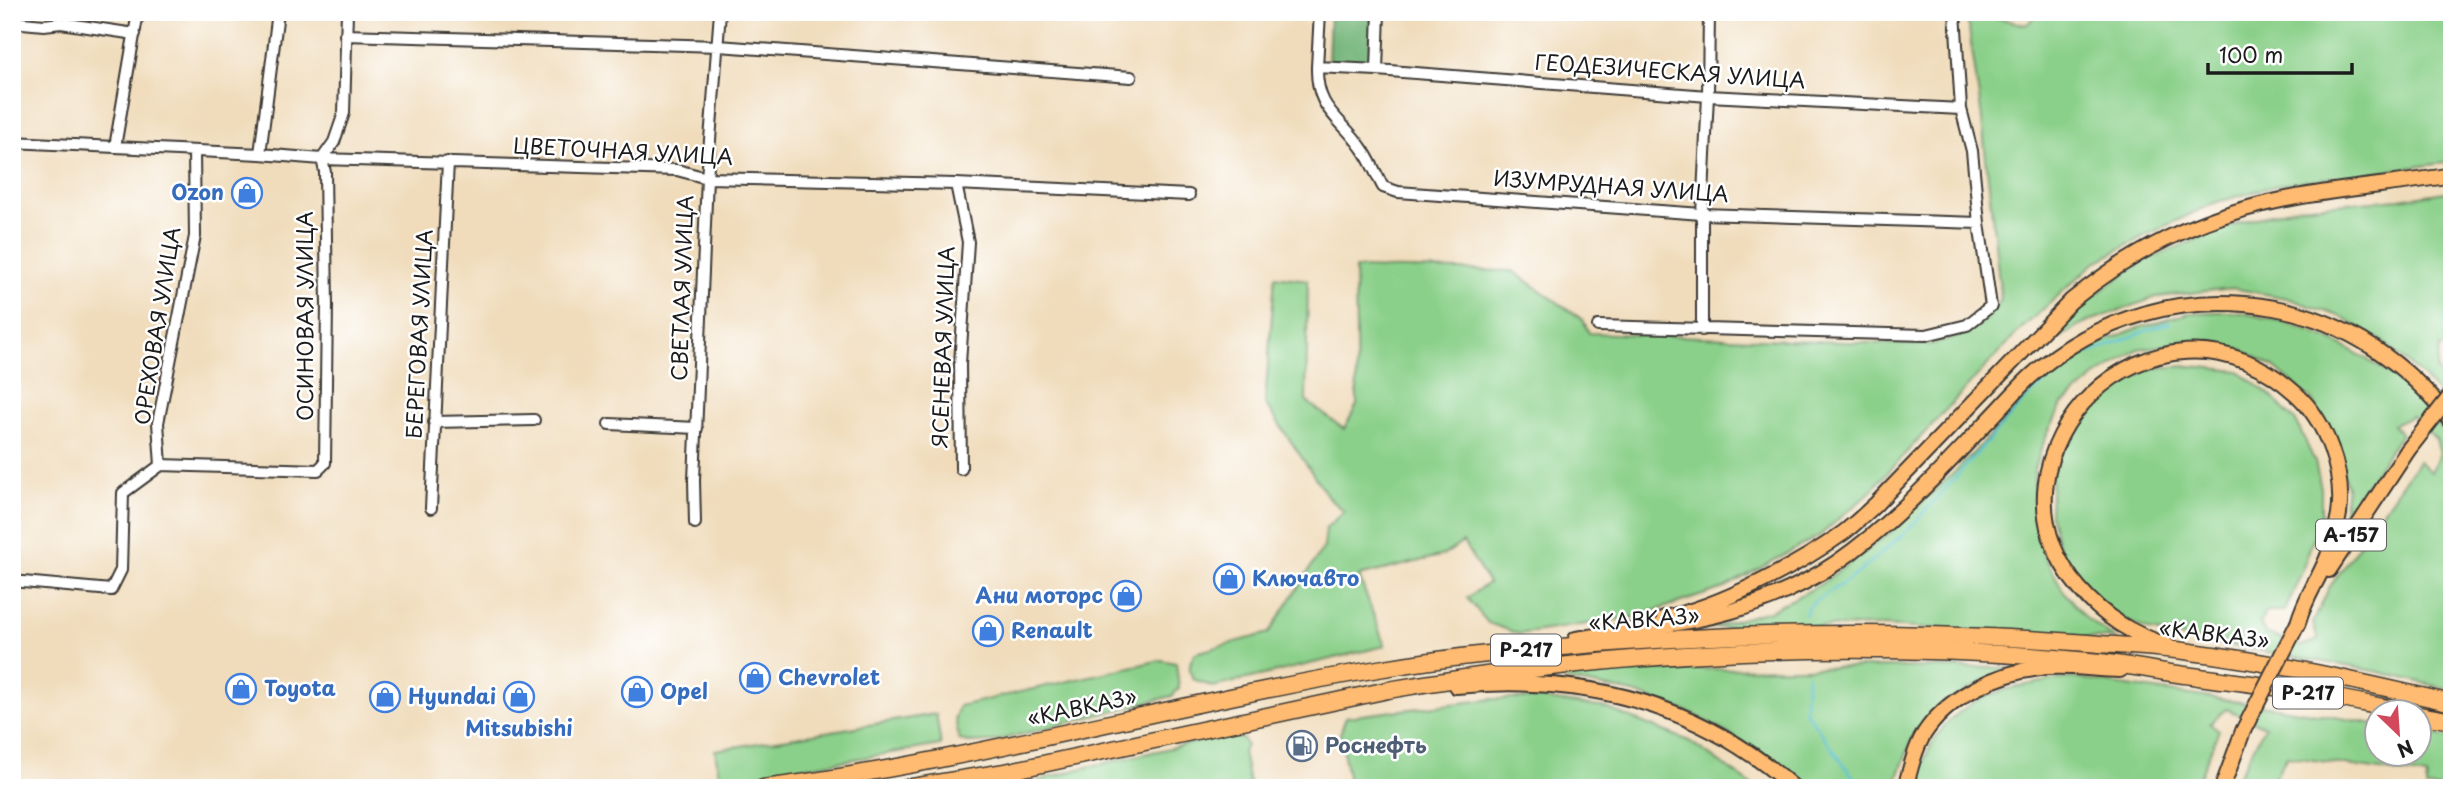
<svg xmlns="http://www.w3.org/2000/svg" width="2464" height="800" font-family="'Playpen Sans',sans-serif">
	<style>
		.green { fill: #8bd08a; stroke: #547653; stroke-width: 2 }
		.forest { fill: #70b276; stroke: #466749; stroke-width: 2 }
		.lines { fill: none; stroke-linecap: round; stroke-linejoin: round }
		.stream { stroke: #55c0d0; stroke-width: 2.5 }
		.minor-casing { stroke: #3c3934; stroke-width: 14 }
		.major-casing { stroke: #3c3934; stroke-width: 18 }
		.highway-casing { stroke: #3c3934; stroke-width: 19 }
		.minor { stroke: #fff; stroke-width: 10 }
		.major { stroke: #ffbb71; stroke-width: 14 }
		.highway { stroke: #ffbb71; stroke-width: 16 }
		.major-bridge-casing { stroke: #3c3934; stroke-width: 18; stroke-linecap: butt }
		.major-bridge { stroke: #ffbb71; stroke-width: 14 }
		.labels { text-anchor: middle; stroke-width: 5; stroke-linejoin: round; paint-order: stroke }
		.shield { fill: #fff; stroke: #606060; stroke-width: 2 }
		.shield-label { font-size: 19px; font-weight: bold; fill: #1c1c1c }
		.street-label { font-size: 21px; fill: #1c1c1c; stroke: #fff }
		.shop-label { font-size: 21px; font-weight: bold; fill: #366cbe; stroke: #fff; text-anchor: start }
		.service-label { font-size: 21px; font-weight: bold; fill: #4e5e75; stroke: #fff; text-anchor: start }
	</style>
	<rect width="100%" height="100%" fill="#fff"/>
	<filter id="ink" filterUnits="userSpaceOnUse"><feTurbulence type="fractalNoise" baseFrequency=".0143" numOctaves="2"/><feDisplacementMap in="SourceGraphic" scale="14" xChannelSelector="R" yChannelSelector="G"/><feConvolveMatrix kernelMatrix="1 2 1 2 8 2 1 2 1" color-interpolation-filters="sRGB"/></filter>
	<filter id="wash" filterUnits="userSpaceOnUse"><feTurbulence type="fractalNoise" baseFrequency=".00686" numOctaves="4" result="noise"/><feDisplacementMap in="SourceGraphic" scale="28" xChannelSelector="R" yChannelSelector="G"/><feGaussianBlur stdDeviation="1.57" result="paint"/><feColorMatrix in="noise" values="0 0 0 0 0 0 0 0 0 0 0 0 0 0 0 0 0 1.4 0 .05"/><feComposite in="paint" operator="in"/></filter>
	<g filter="url(#wash)">
		<rect width="100%" height="100%" fill="#f0dcbb"/>
		<path class="green" d="M 2040,12 L 2452,12 L 2452,162 L 2281,184 L 2214,203 L 2144,236 L 2093,264 L 2019,331 L 1866,496 L 1819,536 L 1724,588 L 1635,617 L 1519,634 L 1488,623 L 1467,598 L 1488,583 L 1463,542 L 1444,555 L 1359,576 L 1385,646 L 1213,687 L 1193,679 C 1188,669 1189,662 1195,653 L 1269,633 L 1324,547 L 1326,528 L 1344,511 L 1329,498 L 1265,403 L 1275,276 L 1308,280 L 1306,401 L 1344,429 L 1357,405 L 1355,268 L 1513,271 L 1583,320 L 1589,333 L 1926,345 C 1965,337 1978,333 2001,300 L 1981,111 L 1968,22 L 1986,15 L 2026,25 Z
			M 2452,191 L 2452,348 L 2440,347 L 2436,371 L 2452,388 L 2452,409 L 2425,379 L 2381,340 L 2339,316 L 2287,298 L 2232,288 L 2157,297 L 2084,323 L 2030,357 L 2069,313 L 2143,261 L 2238,223 L 2297,207 L 2400,199 Z
			M 2189,313 C 2206,313 2226,310 2242,313 C 2322,327 2413,371 2452,446 L 2452,690 L 2375,671 L 2149,631 L 2116,616 L 2080,586 L 2061,554 L 2050,514 L 2052,472 L 2069,433 L 2094,401 L 2151,368 L 2191,366 L 2239,371 L 2269,394 L 2297,423 L 2315,462 L 2321,488 L 2321,515 L 2301,574 L 2285,611 L 2266,611 L 2260,623 L 2265,633 L 2301,646 L 2318,640 L 2313,623 L 2329,588 L 2418,461 L 2431,472 L 2440,454 L 2436,439 L 2412,416 L 2393,425 L 2401,434 L 2343,519 L 2347,486 L 2335,447 L 2313,401 L 2274,367 L 2241,349 L 2183,343 L 2138,349 L 2094,378 L 2062,405 L 2046,436 L 2034,469 L 2034,512 L 2042,552 L 2064,592 L 2087,619 L 2116,639 L 1882,626 L 1710,628 L 1772,610 L 1818,586 L 1887,535 L 1959,468 L 2041,381 L 2077,352 L 2135,329 Z
			M 1161,660 L 1176,663 L 1179,688 L 1172,696 L 991,742 L 973,743 L 959,740 L 955,717 L 959,706 Z
			M 1876,667 L 2009,668 L 1947,701 L 1914,733 L 1894,788 L 1802,788 L 1763,754 L 1694,714 L 1634,693 L 1552,677 L 1636,670 Z
			M 2072,678 L 2281,708 L 2376,724 L 2376,754 L 2418,754 L 2419,732 L 2452,738 L 2452,788 L 2426,788 L 2427,777 L 2287,756 L 2269,788 L 2232,788 L 2265,726 L 2226,709 L 2210,723 L 2219,730 L 2195,788 L 1914,788 C 1939,700 1990,688 2072,678 Z
			M 1493,699 L 1541,699 L 1606,708 L 1689,741 L 1756,788 L 1498,788 L 1497,786 L 1487,788 L 1342,788 L 1349,782 L 1340,734 L 1346,717 Z
			M 936,714 L 941,745 L 720,781 L 715,750 Z
			M 1227,735 L 1243,739 L 1246,745 L 1243,752 L 1250,788 L 1026,788 L 1044,779 L 1079,769 Z"/>
		<path class="forest" d="M 1330,12 L 1372,12 L 1369,64 L 1328,62 Z"/>
		<g class="lines">
			<path class="stream" d="M 1805,615 L 1808,606 L 1857,574 L 1907,531 L 2029,396 L 2072,360 L 2161,325 L 2170,323
				M 1807,674 L 1805,711 L 1861,788"/>
		</g>
	</g>
	<g filter="url(#ink)">
		<g class="lines">
			<g class="minor-casing">
				<path id="minor" d="M 1320,12 L 1317,67 L 1377,70 L 1379,12
					M 12,22 L 44,25 L 61,23 L 135,34
					M 345,35 L 719,46 L 1131,77
					M 1317,67 C 1316,110 1339,116 1361,147 C 1370,159 1376,174 1383,187 L 1398,192 L 1702,214 L 1979,223
					M 1377,70 L 1708,96 L 1961,109
					M 12,142 L 260,154 L 322,159 L 677,170 L 707,178 L 956,184 L 1189,195
					M 115,147 L 138,12
					M 260,154 L 278,12
					M 956,184 L 968,242 L 960,364 L 961,469
					M 1598,326 L 1926,335 L 1967,325 L 1991,306 L 1979,223 L 1972,151 L 1961,109 L 1955,12
					M 1702,330 L 1702,214 L 1708,96 L 1709,12
					M 434,422 L 534,420
					M 609,424 L 697,428
					M 161,465 L 158,423 L 195,236 L 194,151
					M 431,508 L 448,162
					M 695,523 L 694,480 L 707,178 L 720,12
					M 12,581 L 111,590 L 121,570 L 123,493 L 161,465 L 318,470 L 325,463 L 327,305 L 325,172 L 322,159 L 334,142 L 344,113 L 347,12"/>
			</g>
			<g class="major-casing">
				<path id="major" d="M 2329,570 L 2408,450
					M 1664,618 C 1719,607 1797,566 1843,533 C 1854,525 1865,514 1875,505 L 2071,301 C 2133,250 2198,218 2277,201 C 2334,188 2394,185 2452,175
					M 1576,639 C 1672,623 1752,620 1836,563 C 1893,524 1939,472 1986,423 C 2001,408 2015,391 2030,377 C 2097,316 2186,292 2274,308 C 2346,321 2409,364 2452,422
					M 2167,645 C 2131,634 2104,617 2079,588 C 1967,456 2154,267 2295,393 C 2326,420 2345,473 2339,514 C 2336,530 2331,551 2324,565 C 2315,585 2304,601 2298,623
					M 1456,686 C 1582,674 1698,702 1794,788
					M 1905,788 C 1911,768 1915,745 1928,728 C 1953,694 1999,673 2040,668 C 2065,664 2094,670 2120,670
					M 2222,788 L 2243,731"/>
			</g>
			<g class="highway-casing">
				<path id="highway" d="M 2418,715 L 2452,721
					M 763,788 C 971,762 1172,703 1378,669 C 1460,655 1543,648 1625,642 C 1780,631 1934,631 2088,643 C 2122,646 2157,647 2191,652 C 2279,663 2365,683 2452,703
					M 906,788 L 1005,772 L 1388,690 C 1621,650 1864,638 2100,662 C 2126,665 2152,670 2178,674 C 2218,680 2259,684 2299,691 C 2335,697 2371,705 2408,712"/>
			</g>
			<use href="#minor" class="minor"/>
			<use href="#major" class="major"/>
			<use href="#highway" class="highway"/>
			<g class="major-bridge-casing">
				<path id="major-bridge" d="M 2408,450 L 2452,394
					M 2243,731 L 2298,623"/>
			</g>
			<use href="#major-bridge" class="major-bridge"/>
		</g>
	</g>
	<defs>
		<g id="shop-ring" transform="scale(1.575)"><circle r="9.5" fill="#fff" stroke="#3f7fe0" stroke-width="1.5"/><path d="M-5-2.5h2.3a2.7 3.5 0 0 1 5.4 0H5L5.5 6h-11ZM-1.5-2.5h3a1.5 2.3 0 0 0-3 0Z" fill="#3f7fe0"/></g>
		<g id="fuel-ring" transform="scale(1.575)"><circle r="9.5" fill="#fff" stroke="#5c6f8a" stroke-width="1.5"/><path d="M-5.5-6h7V0h2V4h1.3V-2.5L3-4.5l.8-.8L6-3V5H2.5V1h-1V6h-7ZM-4.2-4.7v3.2H.2V-4.7Z" fill="#5c6f8a"/></g>
	</defs>
	<g fill-rule="evenodd">
		<use href="#shop-ring" x="247" y="193"/>
		<use href="#shop-ring" x="1229" y="579"/>
		<use href="#shop-ring" x="1126" y="596"/>
		<use href="#shop-ring" x="988" y="631"/>
		<use href="#shop-ring" x="755" y="678"/>
		<use href="#shop-ring" x="241" y="689"/>
		<use href="#shop-ring" x="637" y="692"/>
		<use href="#shop-ring" x="385" y="697"/>
		<use href="#shop-ring" x="519" y="697"/>
		<use href="#fuel-ring" x="1302" y="746"/>
	</g>
	<g class="labels">
		<g class="shield">
			<rect x="2316" y="519.5" width="70" height="31" rx="5"/>
			<rect x="1491" y="634.5" width="70" height="31" rx="5"/>
			<rect x="2273" y="677.5" width="70" height="31" rx="5"/>
		</g>
		<g class="shield-label">
			<text x="2351" y="542">А-157</text>
			<text x="1526" y="657">Р-217</text>
			<text x="2308" y="700">Р-217</text>
		</g>
		<g class="street-label">
			<text transform="translate(1670 72) rotate(4)" y="7">ГЕОДЕЗИЧЕСКАЯ УЛИЦА</text>
			<text transform="translate(623 152) rotate(3)" y="7">ЦВЕТОЧНАЯ УЛИЦА</text>
			<text transform="translate(1611 187) rotate(4)" y="7">ИЗУМРУДНАЯ УЛИЦА</text>
			<text transform="translate(683 288) rotate(-88)" y="7">СВЕТЛАЯ УЛИЦА</text>
			<text transform="translate(306 316) rotate(-90)" y="7">ОСИНОВАЯ УЛИЦА</text>
			<text transform="translate(158 326) rotate(-81)" y="7">ОРЕХОВАЯ УЛИЦА</text>
			<text transform="translate(420 334) rotate(-87)" y="7">БЕРЕГОВАЯ УЛИЦА</text>
			<text transform="translate(944 347) rotate(-88)" y="7">ЯСЕНЕВАЯ УЛИЦА</text>
			<text transform="translate(1644 620) rotate(-4)" y="7">«КАВКАЗ»</text>
			<text transform="translate(2214 635) rotate(7)" y="7">«КАВКАЗ»</text>
			<text transform="translate(1082 708) rotate(-12)" y="7">«КАВКАЗ»</text>
		</g>
		<g class="shop-label">
			<text x="224" y="200" text-anchor="end">Ozon</text>
			<text x="1252" y="586">Ключавто</text>
			<text x="1103" y="603" text-anchor="end">Ани моторс</text>
			<text x="1011" y="638">Renault</text>
			<text x="778" y="685">Chevrolet</text>
			<text x="264" y="696">Toyota</text>
			<text x="660" y="699">Opel</text>
			<text x="408" y="704">Hyundai</text>
			<text x="519" y="736" text-anchor="middle">Mitsubishi</text>
		</g>
		<g class="service-label">
			<text x="1325" y="753">Роснефть</text>
		</g>
	</g>
	<rect width="2464" height="800" fill="none" stroke="#fff" stroke-width="42"/>
	<g transform="translate(2398 733) rotate(155)"><circle r="33" fill="#ffffff" stroke="#a4a4a4" stroke-width="2"/>
	<path d="M0-5L12 26L0 18L-12 26Z" fill="#d1495b"/>
	<text y="-10" font-size="19" font-weight="bold" text-anchor="middle" fill="#1c1c1c">N</text>
	</g>
	<path d="M2208 63v10h144v-10" fill="none" stroke="#1c1c1c" stroke-width="3.5"/>
	<text x="2219" y="63" font-size="21" fill="#1c1c1c" stroke="#ffffff" stroke-width="5" paint-order="stroke">100 m</text>
</svg>
